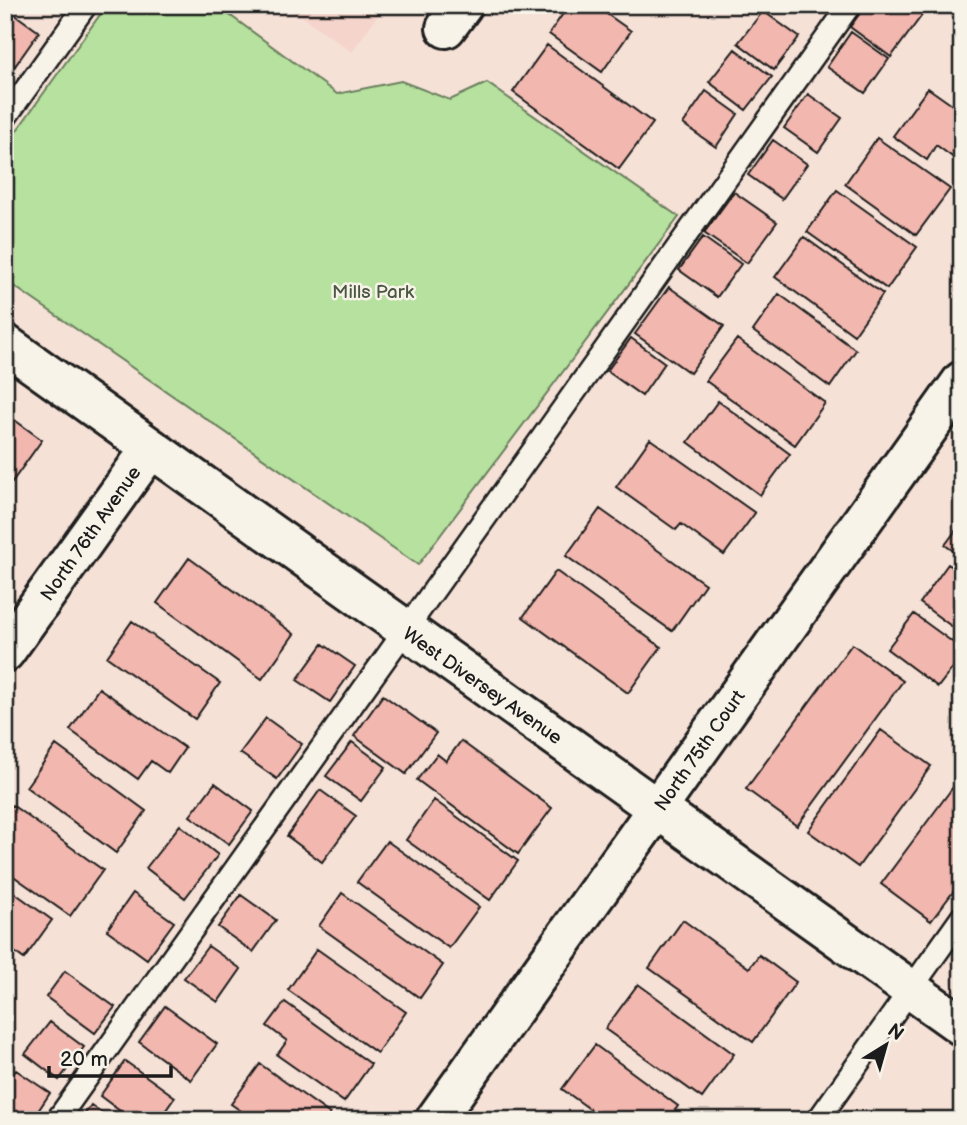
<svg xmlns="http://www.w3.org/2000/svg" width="967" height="1125" font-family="'Balsamiq Sans',sans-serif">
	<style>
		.built { fill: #f5d4cb }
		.green { fill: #b6e19e; stroke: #697e5d; stroke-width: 2 }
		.building { fill: #f2b7ae; stroke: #1c1c1c; stroke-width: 2 }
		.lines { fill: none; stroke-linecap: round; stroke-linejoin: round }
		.service-casing { stroke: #1c1c1c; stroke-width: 26 }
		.minor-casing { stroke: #1c1c1c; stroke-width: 44 }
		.service { stroke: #f7f3e8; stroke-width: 21 }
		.minor { stroke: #f7f3e8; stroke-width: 38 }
		.labels { text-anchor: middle; stroke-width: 5; stroke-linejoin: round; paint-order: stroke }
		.park-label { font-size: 19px; fill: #4a5743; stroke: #f7f3e8 }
		.street-label { font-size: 19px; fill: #1c1c1c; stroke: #f7f3e8 }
	</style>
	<rect width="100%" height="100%" fill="#f6e1d7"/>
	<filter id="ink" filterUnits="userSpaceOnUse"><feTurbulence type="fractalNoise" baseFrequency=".0143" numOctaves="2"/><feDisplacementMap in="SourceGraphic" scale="14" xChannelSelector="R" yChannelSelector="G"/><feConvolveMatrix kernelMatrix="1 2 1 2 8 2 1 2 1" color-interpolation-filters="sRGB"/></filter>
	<g filter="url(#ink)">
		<path class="built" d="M 286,5 L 385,5 L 352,52 Z"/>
		<path class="green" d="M 107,5 L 216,5 L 337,94 L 401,81 L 450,100 L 487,83 L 679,217 L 418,565 L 5,280 L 5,147 Z"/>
		<path class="building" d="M 569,5 L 594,5 L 631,31 L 602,72 L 549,34 Z
			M 866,5 L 925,5 L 928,7 L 891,57 L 850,27 Z
			M 6,8 L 39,32 L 15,66 L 5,59 Z
			M 763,11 L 799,37 L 774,70 L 738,43 Z
			M 851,32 L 889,59 L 865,93 L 827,67 Z
			M 547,45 L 653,123 L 619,169 L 513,92 Z
			M 735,49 L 772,77 L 746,110 L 709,82 Z
			M 928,88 L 962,112 L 962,164 L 936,145 L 927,160 L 893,136 Z
			M 706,91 L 738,114 L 716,147 L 683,124 Z
			M 808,94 L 842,118 L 818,152 L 784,128 Z
			M 877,138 L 950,189 L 916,235 L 845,184 Z
			M 773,140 L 807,164 L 782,199 L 748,175 Z
			M 837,190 L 917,247 L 887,289 L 807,232 Z
			M 734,192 L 777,222 L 747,263 L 704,233 Z
			M 703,237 L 741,264 L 717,297 L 679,270 Z
			M 804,237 L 883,294 L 854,335 L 775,277 Z
			M 669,287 L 724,326 L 690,373 L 635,334 Z
			M 779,294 L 856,350 L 830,387 L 753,331 Z
			M 631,338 L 665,363 L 642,396 L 607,371 Z
			M 737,339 L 825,403 L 795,445 L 706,381 Z
			M 718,401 L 790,454 L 760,495 L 688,442 Z
			M 5,413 L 42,440 L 12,482 L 5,477 Z
			M 650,439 L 755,513 L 724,555 L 681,524 L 676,530 L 616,487 Z
			M 600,509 L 705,584 L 672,631 L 566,556 Z
			M 962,522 L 962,557 L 945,545 Z
			M 189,558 L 294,634 L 262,679 L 157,603 Z
			M 948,564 L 962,573 L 962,634 L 920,603 Z
			M 556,571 L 661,647 L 628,693 L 523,617 Z
			M 914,614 L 962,649 L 962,656 L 938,687 L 887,649 Z
			M 132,621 L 220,683 L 195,719 L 107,657 Z
			M 323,644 L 355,666 L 330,702 L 297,680 Z
			M 852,644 L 903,681 L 797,826 L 746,789 Z
			M 99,688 L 185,748 L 168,773 L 151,761 L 138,779 L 70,730 Z
			M 383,695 L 436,733 L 406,774 L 354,736 Z
			M 266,718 L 302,744 L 277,779 L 240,753 Z
			M 881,730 L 931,766 L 858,867 L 808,831 Z
			M 461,741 L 552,808 L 518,854 L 417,780 L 437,754 L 446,761 Z
			M 352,742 L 386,767 L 361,801 L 326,776 Z
			M 56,745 L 146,811 L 116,853 L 26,787 Z
			M 215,783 L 253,811 L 229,844 L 190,816 Z
			M 956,783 L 962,787 L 962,880 L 931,921 L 881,884 Z
			M 320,790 L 356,816 L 322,862 L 287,836 Z
			M 434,800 L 518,861 L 490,900 L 406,840 Z
			M 12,805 L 103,870 L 70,916 L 5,870 L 5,814 Z
			M 180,825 L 218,855 L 185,898 L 146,868 Z
			M 387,841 L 479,907 L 449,948 L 357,882 Z
			M 5,886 L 52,920 L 24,959 L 5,945 Z
			M 133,893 L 174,922 L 147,959 L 107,930 Z
			M 342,893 L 443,965 L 420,998 L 319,926 Z
			M 241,895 L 276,920 L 253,952 L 218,927 Z
			M 683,920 L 749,968 L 759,955 L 796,982 L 753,1042 L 649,968 Z
			M 208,946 L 241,969 L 218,1002 L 184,978 Z
			M 317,949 L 406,1012 L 377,1053 L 288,990 Z
			M 65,971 L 115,1007 L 95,1033 L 46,997 Z
			M 638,984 L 734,1054 L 702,1098 L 605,1029 Z
			M 285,1002 L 371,1064 L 344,1102 L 277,1055 L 287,1041 L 267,1026 Z
			M 165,1006 L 217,1044 L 191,1080 L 139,1042 Z
			M 50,1022 L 84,1047 L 59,1080 L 25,1054 Z
			M 595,1045 L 678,1106 L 668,1120 L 605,1120 L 562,1089 Z
			M 125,1061 L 175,1097 L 159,1120 L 132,1120 L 100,1096 Z
			M 260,1064 L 330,1114 L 326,1120 L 254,1120 L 231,1104 Z
			M 16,1070 L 50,1093 L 32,1120 L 22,1120 L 5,1108 L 5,1085 Z
			M 91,1105 L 112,1120 L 81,1120 Z"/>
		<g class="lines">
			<g class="service-casing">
				<path id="service" d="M 5,118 L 86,5
					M 57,1120 L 850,5
					M 818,1120 L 962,917"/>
			</g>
			<g class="minor-casing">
				<path id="minor" d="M 446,28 L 463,5
					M 5,344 L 962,1026
					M 5,652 L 151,448
					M 435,1120 L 962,381"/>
			</g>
			<use href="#service" class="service"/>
			<use href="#minor" class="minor"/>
		</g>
	</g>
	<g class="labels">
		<g class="park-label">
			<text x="373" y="298">Mills Park</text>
		</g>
		<g class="street-label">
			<text transform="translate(90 533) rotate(-55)" y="7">North 76th Avenue</text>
			<text transform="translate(483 685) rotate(35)" y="7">West Diversey Avenue</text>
			<text transform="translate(699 750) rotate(-55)" y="7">North 75th Court</text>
		</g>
	</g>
	<rect width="967" height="1125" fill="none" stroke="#f7f3e8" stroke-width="28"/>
	<rect x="14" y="14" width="939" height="1097" fill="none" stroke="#1c1c1c" stroke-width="2.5" filter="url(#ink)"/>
	<g transform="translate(886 1045) rotate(37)" stroke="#f7f3e8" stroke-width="5" paint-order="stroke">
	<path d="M0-5L12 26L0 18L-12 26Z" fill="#1c1c1c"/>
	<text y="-10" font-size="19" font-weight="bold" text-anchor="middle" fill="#1c1c1c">N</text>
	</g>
	<path d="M49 1066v10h122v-10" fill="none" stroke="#1c1c1c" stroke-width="3.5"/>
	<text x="60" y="1066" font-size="21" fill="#1c1c1c" stroke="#f7f3e8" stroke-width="5" paint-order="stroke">20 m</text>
</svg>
